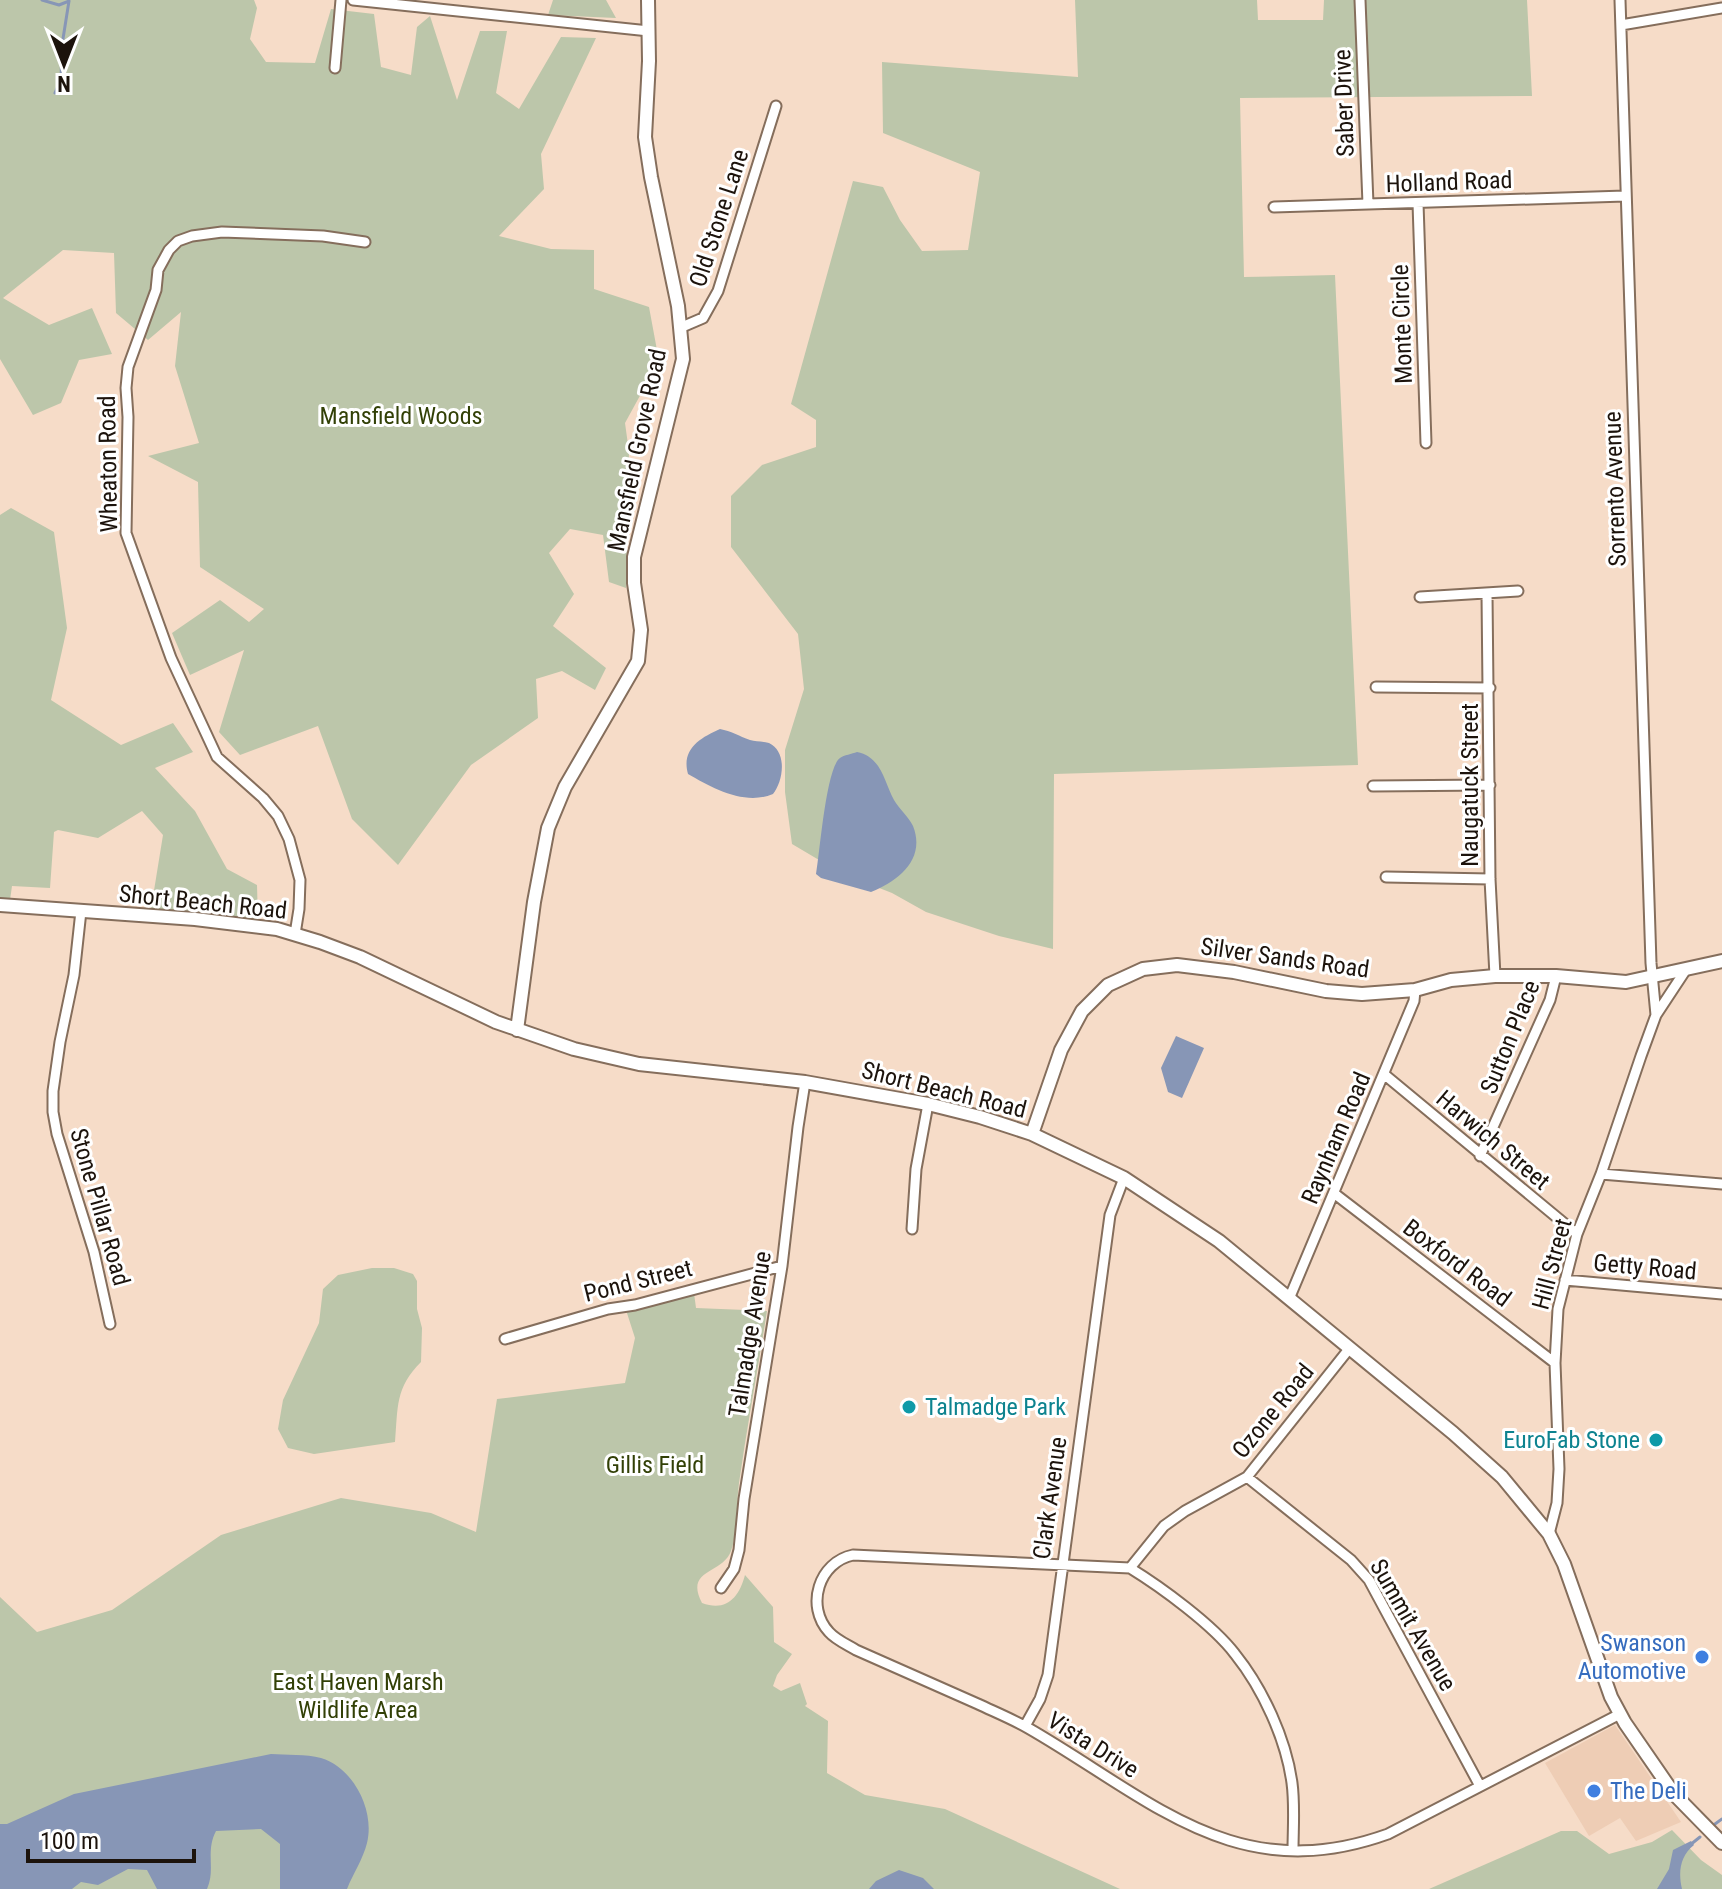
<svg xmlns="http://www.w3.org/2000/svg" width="1722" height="1889" font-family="'Roboto Condensed',sans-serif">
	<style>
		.built { fill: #eecdb5 }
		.green { fill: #bcc6aa }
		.water { fill: #8796b6 }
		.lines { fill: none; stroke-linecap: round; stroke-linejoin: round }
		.stream { stroke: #8796b6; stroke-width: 3 }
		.street-casing { stroke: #856e5c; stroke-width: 13 }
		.secondary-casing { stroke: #856e5c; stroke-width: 16 }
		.street { stroke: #fff; stroke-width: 9 }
		.secondary { stroke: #fff; stroke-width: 12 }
		.culture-dot { fill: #0f9aa8; stroke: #fff; stroke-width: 3 }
		.shop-dot { fill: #3f7fe0; stroke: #fff; stroke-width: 3 }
		.labels { text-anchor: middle; stroke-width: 6; stroke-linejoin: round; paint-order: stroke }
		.street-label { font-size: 24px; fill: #1c130c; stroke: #fff }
		.park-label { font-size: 24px; fill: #324006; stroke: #fff }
		.culture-label { font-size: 24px; fill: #0d838f; stroke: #fff; text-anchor: start }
		.shop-label { font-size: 24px; fill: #366cbe; stroke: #fff; text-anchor: end }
	</style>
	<rect width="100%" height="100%" fill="#f6dcc8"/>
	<path class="built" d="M 1615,1725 L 1681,1822 L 1636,1841 L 1620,1818 L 1589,1836 L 1545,1763 Z"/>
	<path class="green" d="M 0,0 L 254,0 L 257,8 L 250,39 L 266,62 L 315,63 L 331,9 L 374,14 L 381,67 L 411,75 L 417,27 L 430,16 L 457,100 L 480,31 L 507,31 L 496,93 L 519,109 L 561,37 L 596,38 L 541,154 L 544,189 L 499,236 L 551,249 L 594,250 L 594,289 L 649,307 L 659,361 L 625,423 L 629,452 L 626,588 L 609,582 L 603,535 L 570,529 L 549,553 L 574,594 L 553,626 L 606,668 L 595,690 L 562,671 L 536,679 L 538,718 L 471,765 L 398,865 L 352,819 L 318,726 L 240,755 L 219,732 L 244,650 L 190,675 L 172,633 L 220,600 L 249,622 L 264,609 L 200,567 L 198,482 L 148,456 L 199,443 L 175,366 L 181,312 L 148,340 L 116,313 L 114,253 L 63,250 L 3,298 L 49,325 L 92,308 L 112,354 L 79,360 L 61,403 L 33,415 L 0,359 Z
		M 553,0 L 606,0 L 616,18 L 548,15 Z
		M 1075,0 L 1257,0 L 1258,20 L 1323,20 L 1324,0 L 1527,0 L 1532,96 L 1240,98 L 1244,277 L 1335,275 L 1358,765 L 1054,774 L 1053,949 L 999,936 L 926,912 L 892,893 L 841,873 L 792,844 L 785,792 L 785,750 L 804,689 L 798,634 L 731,547 L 731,496 L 762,465 L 816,447 L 816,420 L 791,404 L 853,181 L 883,187 L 900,220 L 922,251 L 968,250 L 980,172 L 883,133 L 882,62 L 1078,77 Z
		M 11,508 L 54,532 L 67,628 L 51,700 L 121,745 L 173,723 L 193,752 L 155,768 L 195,811 L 227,869 L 257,885 L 258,921 L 151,909 L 163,835 L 142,811 L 98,838 L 58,830 L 54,832 L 50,888 L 12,886 L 10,900 L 0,899 L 0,515 Z
		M 372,1268 L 394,1268 L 413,1274 L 417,1281 L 417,1309 L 422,1328 L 421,1362 C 395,1388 398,1407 395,1442 L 314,1454 L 288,1448 L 278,1429 L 283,1400 L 319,1323 L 323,1289 L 338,1275 Z
		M 694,1293 L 696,1308 L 767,1311 C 758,1369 747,1426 739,1483 C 736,1505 738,1531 731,1551 C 723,1574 684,1569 702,1603 C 726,1612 739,1598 745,1575 L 773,1607 L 774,1642 L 792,1654 L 777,1675 L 773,1686 L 781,1691 L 800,1683 L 807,1704 L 805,1706 L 828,1721 L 827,1773 L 865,1795 L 945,1809 L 1120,1889 L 0,1889 L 0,1597 L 37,1632 L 112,1610 L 221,1535 L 341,1498 L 431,1513 L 476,1532 L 497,1399 L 625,1383 L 635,1338 L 626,1310 Z
		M 1672,1830 L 1701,1860 L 1722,1875 L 1722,1889 L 1429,1889 L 1561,1831 L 1577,1831 L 1609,1854 L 1652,1842 Z"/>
	<path class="water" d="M 720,729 C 731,731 739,736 750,740 C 756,742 763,741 769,743 C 788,752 783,782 773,794 C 745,806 712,788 688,774 C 681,749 700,738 720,729 Z
		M 857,752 C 882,757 884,782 894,800 C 899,809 909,817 913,826 C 926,859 899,881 871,892 L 821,878 L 816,874 C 820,852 826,768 840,758 C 844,755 852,754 857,752 Z
		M 1176,1036 L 1204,1048 L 1182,1098 L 1168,1092 L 1161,1068 Z
		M 271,1754 C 286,1755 306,1754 321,1758 C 354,1768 375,1811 367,1843 C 363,1859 353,1874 347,1889 L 280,1889 L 280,1844 L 261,1829 L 216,1831 C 205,1852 216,1869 207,1889 L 157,1889 L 147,1870 L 128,1869 L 98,1885 L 81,1882 L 72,1889 L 0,1889 L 0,1824 L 7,1824 L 74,1794 Z
		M 1691,1841 L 1694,1845 C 1680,1856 1678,1872 1682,1889 L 1657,1889 L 1669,1869 L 1673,1850 Z
		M 899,1870 L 923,1878 L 934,1889 L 869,1889 L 876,1881 Z"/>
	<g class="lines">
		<path class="stream" d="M 42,0 L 59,5 L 69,1
			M 55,93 L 61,80 L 62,45 L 69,1
			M 1715,1824 L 1722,1819
			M 1690,1845 L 1700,1837"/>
		<g class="street-casing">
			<path id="street" d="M 353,0 L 649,31
				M 1360,0 L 1368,204
				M 1620,0 L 1651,963 L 1656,1015
				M 1621,25 L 1722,8
				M 335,68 L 341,0
				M 1418,203 L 1426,443
				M 1274,207 L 1625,196
				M 682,327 L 703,318 L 718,291 L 776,106
				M 1487,594 L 1490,879 L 1495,976
				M 1420,597 L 1518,591
				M 1376,687 L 1490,688
				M 1373,786 L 1490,785
				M 1386,877 L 1490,879
				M 81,911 L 74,975 L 60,1042 L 53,1091 L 53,1112 L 57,1134 L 94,1252 L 110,1324
				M 295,934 L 299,909 L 300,880 L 289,839 L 278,816 L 263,798 L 217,757 L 171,658 L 126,533 L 128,417 L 126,388 L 128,367 L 156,290 L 158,270 L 169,250 L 178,241 L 192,236 L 222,232 L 323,236 L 365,242
				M 1385,1075 L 1577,1234
				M 1480,1156 L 1550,1000 L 1556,976
				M 1601,1174 L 1722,1184
				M 1335,1194 L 1555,1363
				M 912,1229 L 916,1169 L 928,1104
				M 1565,1280 L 1722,1294
				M 1289,1299 L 1414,1001 L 1415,990
				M 505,1339 L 608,1309 L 635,1305 L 782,1266
				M 1349,1349 L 1247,1477 L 1185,1511 L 1164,1526 L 1130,1568 L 853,1555 C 819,1562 805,1606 829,1632 C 836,1640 848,1645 856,1650 C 897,1668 938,1686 978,1704 C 995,1712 1012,1719 1028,1728 C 1150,1798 1235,1889 1388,1834 L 1620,1714
				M 1247,1477 L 1351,1560 L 1369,1580 L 1480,1786
				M 1549,1534 L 1557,1503 L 1559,1469 L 1555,1363 L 1558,1309 L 1577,1234 L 1601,1174 L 1641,1056 L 1656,1015 L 1687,968
				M 1130,1568 C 1161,1587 1213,1625 1235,1654 C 1263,1689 1286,1739 1292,1783 C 1295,1805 1293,1829 1293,1851
				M 721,1588 L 734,1569 L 739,1550 L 744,1499 L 782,1266 L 798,1127 L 805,1082
				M 1025,1726 L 1040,1699 L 1048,1675 L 1110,1215 L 1124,1178"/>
		</g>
		<g class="secondary-casing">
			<path id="secondary" d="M 0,905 L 195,919 L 277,929 L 320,942 L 360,957 L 496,1022 L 574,1049 L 639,1064 L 805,1082 L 928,1104 L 980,1117 L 1032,1134 L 1124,1178 L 1219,1241 L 1453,1433 L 1502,1477 L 1549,1534 L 1564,1564 L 1611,1697 L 1625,1723 L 1674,1794 L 1722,1843
				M 517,1030 L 534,902 L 548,828 L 565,787 L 638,661 L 641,630 L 634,583 L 634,557 L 683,359 L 678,306 L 651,177 L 645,137 L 649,61 L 648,0
				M 1032,1134 L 1061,1050 L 1082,1011 L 1108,985 L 1143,969 L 1177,965 L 1234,972 L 1326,991 L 1362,994 L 1415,990 L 1451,980 L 1495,976 L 1556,976 L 1626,982 L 1722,961"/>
		</g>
		<use href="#street" class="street"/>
		<use href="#secondary" class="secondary"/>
	</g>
	<g class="culture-dot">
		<circle cx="909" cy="1407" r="8"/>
		<circle cx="1656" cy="1440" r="8"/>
	</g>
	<g class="shop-dot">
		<circle cx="1702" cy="1657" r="8"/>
		<circle cx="1594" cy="1791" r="8"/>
	</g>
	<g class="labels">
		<g class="street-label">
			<text transform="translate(1344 103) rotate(-92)" y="8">Saber Drive</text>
			<text transform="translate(1449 182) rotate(-2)" y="8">Holland Road</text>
			<text transform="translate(719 218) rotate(-72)" y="8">Old Stone Lane</text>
			<text transform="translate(1402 324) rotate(-92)" y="8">Monte Circle</text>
			<text transform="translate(637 450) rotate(-78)" y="8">Mansfield Grove Road</text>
			<text transform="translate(108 464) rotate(-91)" y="8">Wheaton Road</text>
			<text transform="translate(1615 489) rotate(-92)" y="8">Sorrento Avenue</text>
			<text transform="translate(1470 785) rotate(-90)" y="8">Naugatuck Street</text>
			<text transform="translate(203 902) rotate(6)" y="8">Short Beach Road</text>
			<text transform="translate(1285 958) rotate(8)" y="8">Silver Sands Road</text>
			<text transform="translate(1510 1037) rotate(-68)" y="8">Sutton Place</text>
			<text transform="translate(944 1090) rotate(14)" y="8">Short Beach Road</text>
			<text transform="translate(1336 1138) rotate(-67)" y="8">Raynham Road</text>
			<text transform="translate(1493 1140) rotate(40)" y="8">Harwich Street</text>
			<text transform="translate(100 1207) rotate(74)" y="8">Stone Pillar Road</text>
			<text transform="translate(1457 1263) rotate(37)" y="8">Boxford Road</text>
			<text transform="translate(1552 1264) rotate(-75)" y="8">Hill Street</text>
			<text transform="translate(1645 1267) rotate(5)" y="8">Getty Road</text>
			<text transform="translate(638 1281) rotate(-14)" y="8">Pond Street</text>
			<text transform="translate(750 1334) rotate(-81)" y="8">Talmadge Avenue</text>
			<text transform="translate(1273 1411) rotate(-51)" y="8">Ozone Road</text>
			<text transform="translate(1050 1498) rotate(-82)" y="8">Clark Avenue</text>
			<text transform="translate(1413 1625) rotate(60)" y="8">Summit Avenue</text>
			<text transform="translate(1093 1745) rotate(32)" y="8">Vista Drive</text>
		</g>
		<g class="park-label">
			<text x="401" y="424">Mansfield Woods</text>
			<text x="655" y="1473">Gillis Field</text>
			<text x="358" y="1690">East Haven Marsh<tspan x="358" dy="28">Wildlife Area</tspan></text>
		</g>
		<g class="culture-label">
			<text x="925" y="1415">Talmadge Park</text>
			<text x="1640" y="1448" text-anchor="end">EuroFab Stone</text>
		</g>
		<g class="shop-label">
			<text x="1686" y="1651">Swanson<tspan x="1686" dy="28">Automotive</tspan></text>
			<text x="1610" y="1799" text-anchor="start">The Deli</text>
		</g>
	</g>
	<g transform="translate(64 64) rotate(180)" stroke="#ffffff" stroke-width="6" paint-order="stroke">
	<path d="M0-6L14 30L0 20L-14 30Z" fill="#1c130c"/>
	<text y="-12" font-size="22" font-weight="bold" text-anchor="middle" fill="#1c130c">N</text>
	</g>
	<path d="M28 1849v12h166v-12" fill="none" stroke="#1c130c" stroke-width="4"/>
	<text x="40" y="1849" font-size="24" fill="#1c130c" stroke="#ffffff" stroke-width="6" paint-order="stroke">100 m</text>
</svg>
